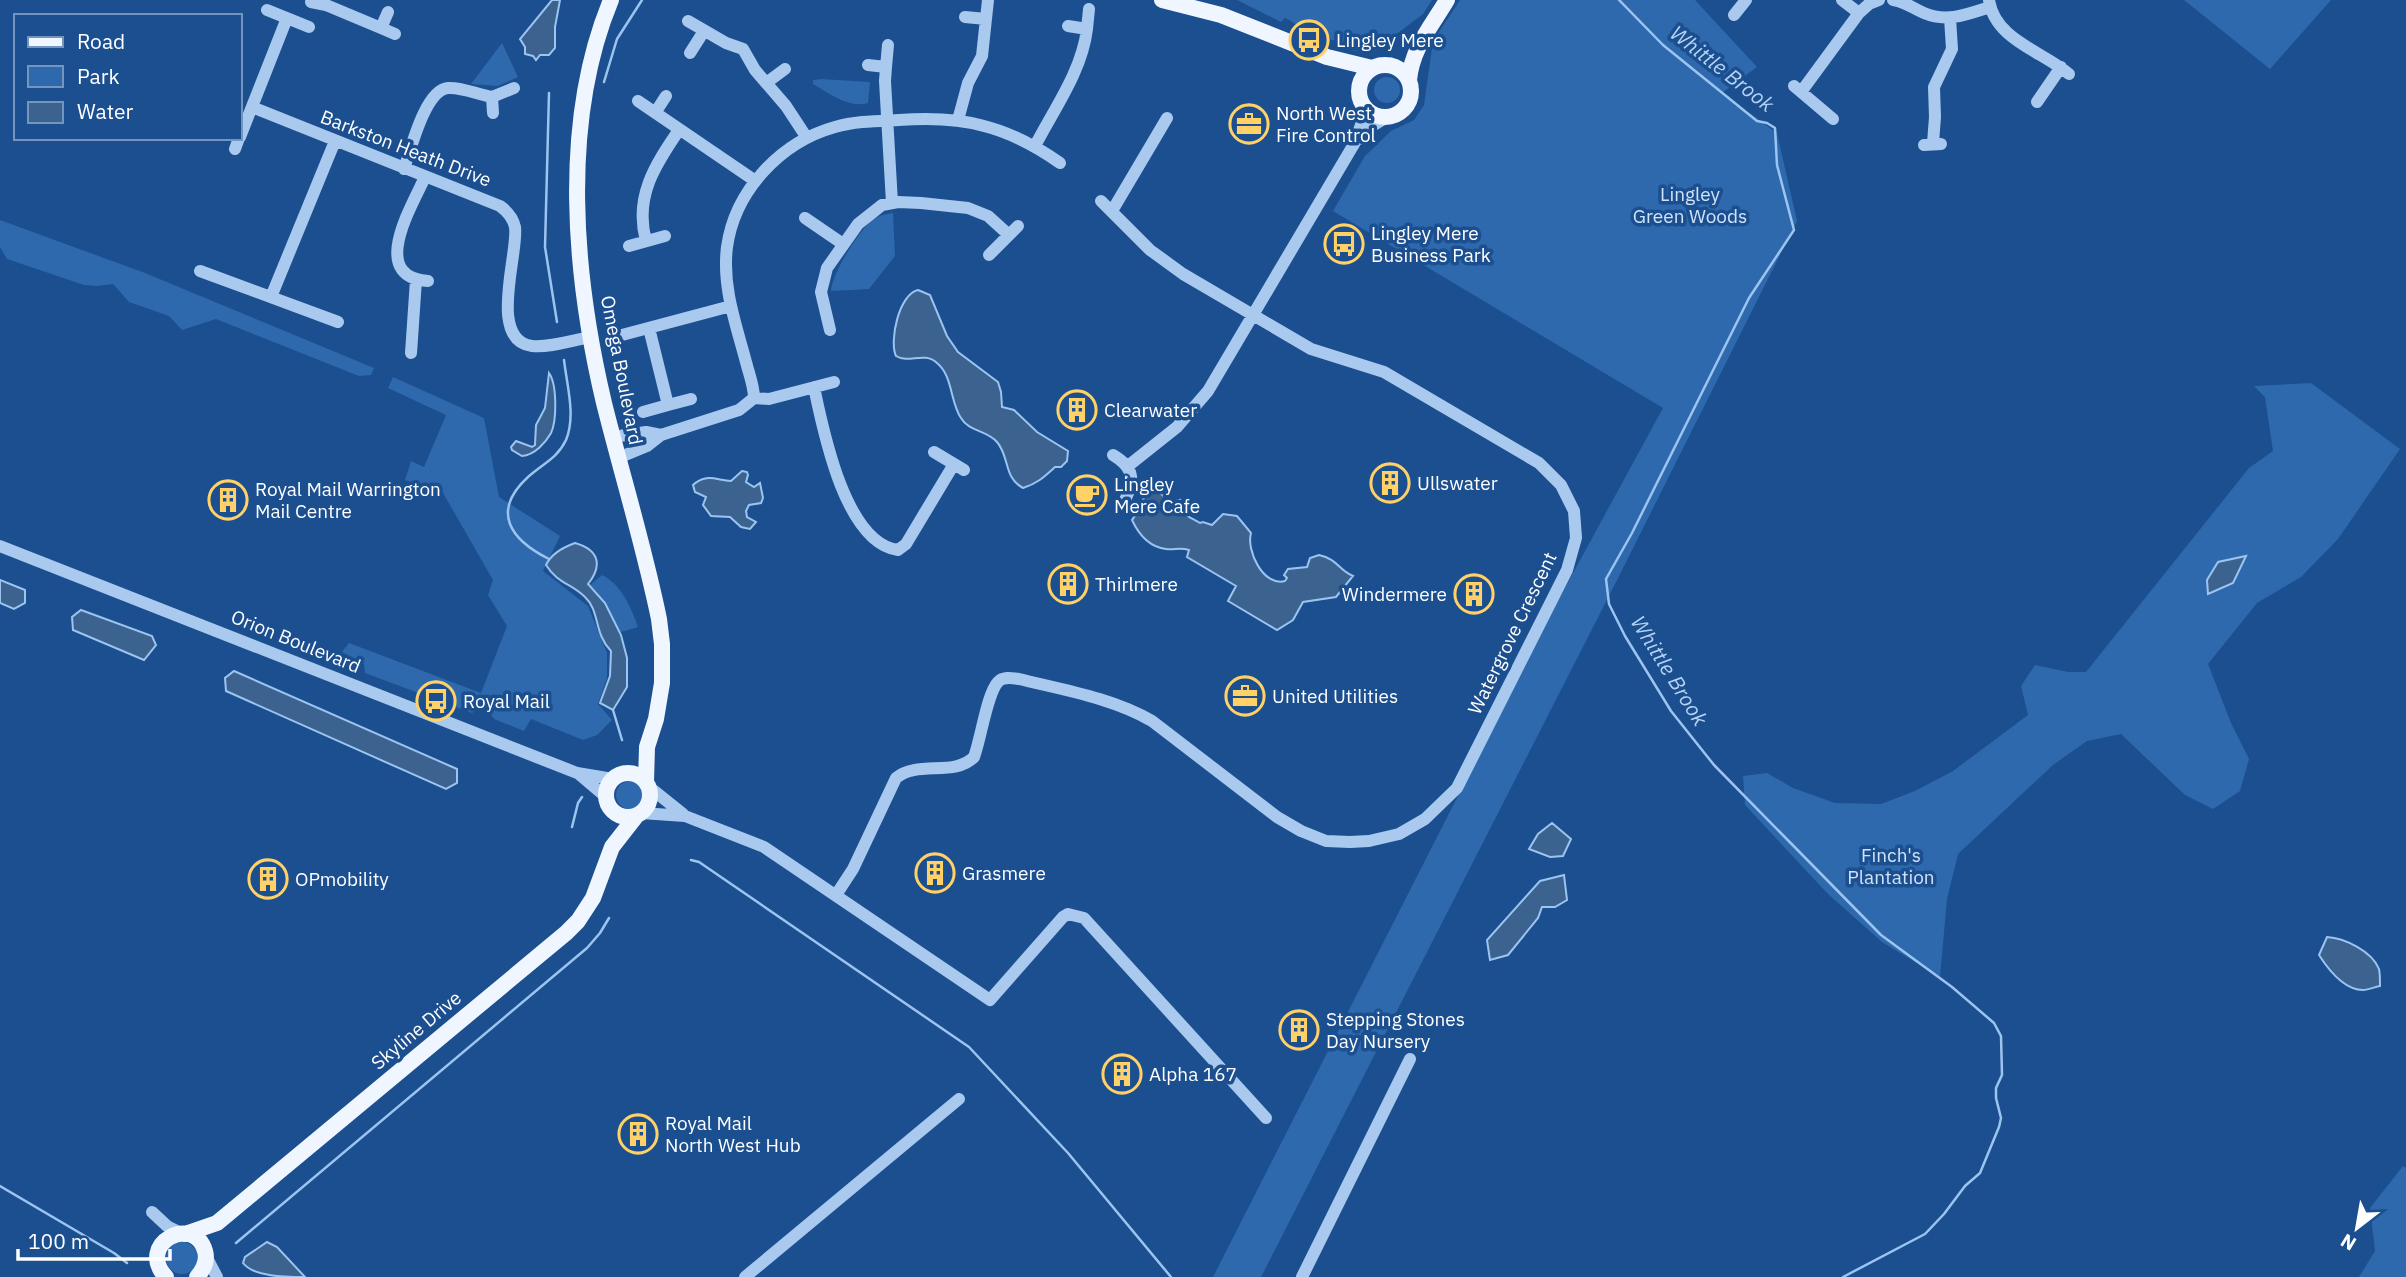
<svg xmlns="http://www.w3.org/2000/svg" width="2406" height="1277" font-family="'IBM Plex Sans',sans-serif">
	<style>
		.green { fill: #2e69ad }
		.water { fill: #3c6290; stroke: #9cc4f0; stroke-width: 2 }
		.lines { fill: none; stroke-linecap: round; stroke-linejoin: round }
		.stream { stroke: #9cc4f0; stroke-width: 2.5 }
		.minor { stroke: #a9c9ee; stroke-width: 12 }
		.major { stroke: #f0f6ff; stroke-width: 16 }
		.labels { text-anchor: middle; stroke-width: 7; stroke-linejoin: round; paint-order: stroke }
		.poi-label { font-size: 19px; fill: #fff; stroke: #1b4f8f; text-anchor: start }
		.street-label { font-size: 19px; fill: #fff; stroke: #1b4f8f }
		.park-label { font-size: 19px; fill: #cfe3fa; stroke: #1b4f8f }
		.water-label { font-size: 21px; font-style: italic; fill: #b5d3f5; stroke: #1b4f8f }
	</style>
	<rect width="100%" height="100%" fill="#1b4f8f"/>
	<path class="green" d="M 1237,0 L 1432,0 L 1423,14 L 1390,39 L 1385,38 C 1385,42 1385,47 1381,49 C 1373,53 1353,51 1344,49 L 1337,41 L 1331,40 L 1329,35 L 1322,31 C 1307,38 1298,23 1285,18 L 1281,22 Z
		M 1460,0 L 1695,0 L 1757,67 L 1722,93 L 1777,133 L 1797,221 L 1611,592 L 1261,1277 L 1213,1277 L 1548,619 L 1663,408 L 1333,211 L 1365,156 L 1391,131 L 1414,120 L 1424,105 L 1433,41 Z
		M 2184,0 L 2331,0 L 2270,69 Z
		M 502,43 L 518,77 L 498,86 L 471,84 Z
		M1374 90a13 13 0 1 1 26 0a13 13 0 1 1-26 0Z
		M 821,79 L 870,82 L 868,103 C 850,109 830,94 813,84 L 813,80 Z
		M 893,213 L 895,256 L 869,289 L 831,291 C 832,274 855,238 868,224 C 874,217 884,214 893,213 Z
		M 0,220 L 145,273 L 374,368 L 371,375 L 359,376 L 216,319 L 182,330 L 169,316 L 129,302 L 113,284 L 97,286 L 84,285 L 7,259 L 0,247 Z
		M 393,377 L 484,418 L 499,497 L 560,536 L 543,571 L 588,606 L 607,653 L 607,678 L 598,704 L 612,720 L 597,735 L 583,740 L 531,719 L 524,731 L 494,719 L 484,706 L 472,713 L 365,673 L 364,664 L 342,652 L 349,643 L 481,693 L 507,626 L 488,595 L 493,580 L 443,493 L 405,480 L 411,461 L 424,467 L 446,415 L 388,388 Z
		M 2311,383 L 2400,449 L 2338,539 L 2301,577 L 2257,603 L 2208,664 L 2231,723 L 2249,759 L 2240,791 L 2213,809 L 2185,795 L 2121,734 L 2087,741 L 2053,765 L 1958,854 L 1947,899 L 1940,977 L 1882,942 L 1828,894 L 1745,805 L 1743,776 L 1767,773 L 1793,788 L 1835,803 L 1881,804 L 1915,791 L 1953,771 L 2028,715 L 2021,686 L 2035,665 L 2068,672 L 2086,672 L 2249,468 L 2273,451 L 2265,397 L 2254,386 Z
		M 602,575 C 621,584 631,607 638,627 L 621,632 L 590,585 Z
		M616 795a14 14 0 1 1 28 0a14 14 0 1 1-28 0Z
		M 2403,1166 L 2406,1168 L 2406,1277 L 2359,1277 L 2375,1251 L 2370,1208 Z
		M166 1258a16 16 0 1 1 32 0a16 16 0 1 1-32 0Z"/>
	<path class="water" d="M 552,0 L 560,0 L 555,27 L 555,48 L 549,55 L 540,55 L 536,60 L 533,56 L 525,54 L 525,47 L 520,39 Z
		M 918,290 L 930,295 L 947,336 L 958,352 L 998,382 L 1001,392 L 1002,407 L 1014,410 L 1037,432 L 1068,451 L 1067,461 L 1061,467 L 1055,467 C 1044,477 1038,483 1023,488 C 1003,477 1010,457 997,442 C 987,430 969,432 961,418 C 950,402 953,376 937,363 C 924,351 909,364 896,356 C 889,341 899,294 918,290 Z
		M 549,373 C 557,384 557,420 551,433 C 546,442 535,455 522,456 L 512,450 L 511,447 L 516,441 L 532,447 L 535,445 L 536,425 L 545,408 Z
		M 742,471 L 747,472 L 748,475 L 746,482 L 754,487 L 760,483 L 763,498 L 761,503 L 749,505 L 746,511 L 747,517 L 756,522 L 750,529 L 741,527 L 730,517 L 711,516 L 703,505 L 706,497 L 695,492 L 693,485 C 706,473 716,480 731,481 Z
		M 1151,486 C 1160,491 1168,505 1180,500 C 1178,514 1190,517 1200,523 L 1203,522 L 1212,525 L 1223,514 L 1237,516 L 1251,533 C 1246,550 1263,587 1285,581 L 1287,578 L 1284,575 L 1288,569 L 1307,567 L 1310,558 L 1319,555 C 1338,559 1338,570 1353,576 L 1336,597 L 1303,602 L 1293,620 L 1277,630 L 1228,601 L 1236,586 L 1187,557 L 1189,550 C 1180,547 1175,550 1166,549 C 1149,547 1139,535 1132,520 C 1141,509 1142,497 1151,486 Z
		M 575,543 C 599,550 603,565 588,584 L 605,603 L 621,635 L 627,658 L 627,687 L 613,710 L 600,703 L 610,676 L 611,651 C 594,634 600,611 585,597 C 571,583 558,584 546,565 C 551,554 564,547 575,543 Z
		M 2246,556 L 2233,583 L 2208,594 L 2207,580 L 2218,562 Z
		M 0,580 L 25,590 L 25,603 L 14,609 L 0,603 Z
		M 81,610 L 152,636 L 156,645 L 144,660 L 73,630 L 72,617 Z
		M 234,671 L 457,769 L 457,783 L 446,789 L 226,691 L 225,678 Z
		M 1552,823 L 1571,839 L 1563,856 L 1550,857 L 1529,849 L 1538,834 Z
		M 1564,875 L 1567,900 L 1555,907 L 1542,907 L 1538,918 L 1508,955 L 1490,960 L 1487,940 L 1540,881 Z
		M 2327,937 C 2344,938 2372,951 2379,969 C 2380,973 2380,981 2380,986 C 2375,987 2368,990 2363,990 C 2344,990 2328,969 2319,955 Z
		M 267,1242 L 277,1247 L 305,1277 C 285,1277 254,1277 243,1263 L 245,1257 Z"/>
	<g class="lines">
		<path class="stream" d="M 1619,0 L 1663,45 L 1757,121 L 1767,123 L 1775,128 L 1777,165 L 1794,230 L 1749,298 L 1632,533 L 1606,579 L 1609,604 L 1625,636 L 1671,711 L 1714,765 L 1881,935 L 1952,987 L 1994,1023 L 2001,1036 L 2002,1075 L 1996,1088 L 1996,1098 L 2001,1118 L 1999,1127 L 1980,1173 L 1965,1186 L 1944,1214 L 1925,1234 L 1843,1277
			M 604,82 L 617,39 L 642,0
			M 549,93 L 545,247 L 557,322
			M 549,559 C 511,540 490,512 528,477 C 542,464 557,459 566,440 C 576,416 567,386 564,360
			M 613,710 L 622,740
			M 572,827 L 578,803 L 582,797
			M 691,860 L 699,862 L 969,1047 L 1068,1153 L 1171,1277
			M 0,1186 L 114,1253 L 127,1263
			M 236,1243 L 587,948 L 600,933 L 609,918"/>
		<path class="minor" d="M 1842,0 L 1859,13
			M 1893,0 C 1906,2 1912,8 1924,13 C 1947,23 1968,14 1990,7
			M 1989,0 C 1995,40 2042,51 2069,74
			M 311,2 L 326,5 L 381,28
			M 267,10 L 309,27
			M 388,12 L 381,28 L 395,34
			M 1734,15 L 1746,0
			M 965,17 L 986,19
			M 688,21 L 726,43 L 743,49 L 755,70 L 786,106 L 807,138
			M 1068,26 L 1087,29 L 1089,9
			M 690,53 L 704,31
			M 868,65 L 886,67 L 885,81 L 892,203
			M 886,67 L 888,45
			M 766,83 L 785,69
			M 1794,86 L 1833,119
			M 1801,92 L 1859,13 L 1869,4 L 1879,0
			M 638,101 L 754,180
			M 2037,102 L 2061,67
			M 252,107 L 500,206 C 507,211 513,218 515,227 C 519,253 487,340 532,346 C 550,348 573,340 591,337
			M 493,113 L 492,97 L 514,88
			M 655,113 L 666,96
			M 958,120 L 968,83 L 982,56 L 988,0
			M 240,137 L 287,18
			M 1359,139 L 1369,128 L 1387,117
			M 1933,143 L 1935,117 L 1934,87 L 1952,49 L 1950,18
			M 1924,145 L 1941,144
			M 1035,146 C 1054,109 1082,71 1087,29
			M 235,149 L 239,138
			M 404,169 C 411,149 425,90 448,88 C 463,87 478,95 492,97
			M 425,177 C 412,206 368,277 428,281
			M 1112,211 L 1167,118
			M 805,218 L 843,244
			M 646,241 C 634,197 655,165 679,130
			M 629,246 L 665,236
			M 989,255 L 1018,226
			M 200,271 L 338,322
			M 271,297 L 335,141
			M 830,330 L 821,292 L 827,268 L 858,224 L 882,205 L 898,202 L 921,203 L 968,208 L 988,216 L 1009,235
			M 622,335 L 731,306
			M 411,353 L 416,280
			M 814,387 C 823,430 845,543 898,550 L 906,544 L 954,464
			M 754,398 L 769,399 L 834,382
			M 668,405 L 691,399
			M 643,412 L 668,405 L 649,328
			M 613,437 L 646,432 L 661,435
			M 934,452 L 964,470
			M 1113,455 C 1135,468 1135,481 1124,502
			M 618,458 L 647,446 L 661,435 L 739,410 L 754,398 C 754,386 749,374 746,362 C 736,324 722,287 727,247 C 735,190 781,142 835,127 C 856,121 878,121 899,120 C 928,118 956,118 984,126 C 1012,133 1037,147 1060,163
			M 1128,466 L 1177,427 L 1208,391 L 1354,144 L 1362,122 L 1361,101
			M 0,546 L 577,773 L 613,779
			M 580,775 L 606,797
			M 648,786 L 683,814
			M 641,813 L 685,816 L 764,847 L 990,1000 L 1063,917 L 1068,914 L 1084,918 L 1266,1118
			M 836,895 L 853,869 L 896,778 C 917,760 955,777 974,757 C 981,739 987,693 998,682 C 1003,676 1012,678 1019,679 C 1064,690 1112,698 1152,721 L 1277,817 L 1301,831 L 1326,841 L 1350,842 L 1369,841 L 1399,834 L 1425,819 L 1457,788 L 1567,570 L 1576,538 L 1574,511 L 1561,485 L 1539,463 L 1384,372 L 1311,349 L 1183,274 L 1150,250 L 1101,201
			M 152,1212 L 167,1226 L 183,1234
			M 206,1256 L 217,1277
			M 745,1277 L 959,1099
			M 1302,1277 L 1410,1059"/>
		<path class="major" d="M 611,0 C 560,123 574,276 604,403 C 622,475 644,546 659,619 L 662,644 L 662,683 L 656,719 L 647,747 L 646,782
			M 1162,0 L 1221,15 L 1327,57 L 1372,68
			M1359 91a26 26 0 1 1 52 0a26 26 0 1 1-52 0Z
			M 1409,80 C 1412,48 1431,27 1447,0
			M606 795a22 22 0 1 1 44 0a22 22 0 1 1-44 0Z
			M 185,1234 L 217,1223 L 566,933 L 578,921 L 593,898 L 612,847 L 637,815
			M 166,1277 C 135,1244 194,1213 205,1251 C 208,1261 203,1270 197,1277"/>
	</g>
	<defs>
		<g id="bus-ring" transform="scale(2.0125)"><circle r="9.5" fill="#1b4f8f" stroke="#ffd166" stroke-width="1.5"/><path d="M-5-6H5V4H4V6H2V4H-2V6H-4V4H-5ZM-3.5-4V0h7V-4ZM-3.5 1.2v1.5H-2V1.2ZM2 1.2v1.5H3.5V1.2Z" fill="#ffd166"/></g>
		<g id="office-ring" transform="scale(2.0125)"><circle r="9.5" fill="#1b4f8f" stroke="#ffd166" stroke-width="1.5"/><path d="M-6-3h4V-5.5h4V-3h4V5H-6ZM-1-4.5V-3h2v-1.5ZM-6 0V1H6V0Z" fill="#ffd166"/></g>
		<g id="building-ring" transform="scale(2.0125)"><circle r="9.5" fill="#1b4f8f" stroke="#ffd166" stroke-width="1.5"/><path d="M-4-6H4V6H1V3H-1V6H-4ZM-2.5-4.3h1.7v1.8h-1.7ZM.8-4.3h1.7v1.8H.8ZM-2.5-1h1.7V.8h-1.7ZM.8-1h1.7V.8H.8Z" fill="#ffd166"/></g>
		<g id="cafe-ring" transform="scale(2.0125)"><circle r="9.5" fill="#1b4f8f" stroke="#ffd166" stroke-width="1.5"/><path d="M-5.5-4.5H6V0H3Q3 3.5 0 3.5H-2.5Q-5.5 3.5-5.5 0ZM3-3.2v2h1.7v-2ZM-6 4.5H4V6H-6Z" fill="#ffd166"/></g>
	</defs>
	<g fill-rule="evenodd">
		<use href="#bus-ring" x="1309" y="40"/>
		<use href="#office-ring" x="1249" y="124"/>
		<use href="#bus-ring" x="1344" y="244"/>
		<use href="#building-ring" x="1077" y="410"/>
		<use href="#building-ring" x="1390" y="483"/>
		<use href="#cafe-ring" x="1087" y="495"/>
		<use href="#building-ring" x="228" y="500"/>
		<use href="#building-ring" x="1068" y="584"/>
		<use href="#building-ring" x="1474" y="594"/>
		<use href="#office-ring" x="1245" y="696"/>
		<use href="#bus-ring" x="436" y="701"/>
		<use href="#building-ring" x="935" y="873"/>
		<use href="#building-ring" x="268" y="879"/>
		<use href="#building-ring" x="1299" y="1030"/>
		<use href="#building-ring" x="1122" y="1074"/>
		<use href="#building-ring" x="638" y="1134"/>
	</g>
	<g class="labels">
		<g class="poi-label">
			<text x="1336" y="47">Lingley Mere</text>
			<text x="1276" y="120">North West<tspan x="1276" dy="22">Fire Control</tspan></text>
			<text x="1371" y="240">Lingley Mere<tspan x="1371" dy="22">Business Park</tspan></text>
			<text x="1104" y="417">Clearwater</text>
			<text x="1417" y="490">Ullswater</text>
			<text x="1114" y="491">Lingley<tspan x="1114" dy="22">Mere Cafe</tspan></text>
			<text x="255" y="496">Royal Mail Warrington<tspan x="255" dy="22">Mail Centre</tspan></text>
			<text x="1095" y="591">Thirlmere</text>
			<text x="1447" y="601" text-anchor="end">Windermere</text>
			<text x="1272" y="703">United Utilities</text>
			<text x="463" y="708">Royal Mail</text>
			<text x="962" y="880">Grasmere</text>
			<text x="295" y="886">OPmobility</text>
			<text x="1326" y="1026">Stepping Stones<tspan x="1326" dy="22">Day Nursery</tspan></text>
			<text x="1149" y="1081">Alpha 167</text>
			<text x="665" y="1130">Royal Mail<tspan x="665" dy="22">North West Hub</tspan></text>
		</g>
		<g class="street-label">
			<text transform="translate(406 148) rotate(21)" y="7">Barkston Heath Drive</text>
			<text transform="translate(622 370) rotate(79)" y="7">Omega Boulevard</text>
			<text transform="translate(1512 633) rotate(-64)" y="7">Watergrove Crescent</text>
			<text transform="translate(296 641) rotate(22)" y="7">Orion Boulevard</text>
			<text transform="translate(416 1030) rotate(-40)" y="7">Skyline Drive</text>
		</g>
		<g class="park-label">
			<text x="1690" y="201">Lingley<tspan x="1690" dy="22">Green Woods</tspan></text>
			<text x="1891" y="862">Finch's<tspan x="1891" dy="22">Plantation</tspan></text>
		</g>
		<g class="water-label">
			<text transform="translate(1722 69) rotate(38)" y="7">Whittle Brook</text>
			<text transform="translate(1669 671) rotate(58)" y="7">Whittle Brook</text>
		</g>
	</g>
	<rect x="14" y="14" width="228" height="126" fill="#1b4f8f" stroke="#7695bc" stroke-width="2"/>
	<rect x="28" y="37" width="35" height="10" fill="#f0f6ff" stroke="#7695bc" stroke-width="2"/>
	<text x="77" y="49" font-size="21" fill="#ffffff">Road</text>
	<rect x="28" y="66" width="35" height="21" fill="#2e69ad" stroke="#7695bc" stroke-width="2"/>
	<text x="77" y="84" font-size="21" fill="#ffffff">Park</text>
	<rect x="28" y="102" width="35" height="21" fill="#3c6290" stroke="#7695bc" stroke-width="2"/>
	<text x="77" y="119" font-size="21" fill="#ffffff">Water</text>
	<g transform="translate(2357 1228) rotate(211)" stroke="#1b4f8f" stroke-width="5" paint-order="stroke">
	<path d="M0-5L12 26L0 18L-12 26Z" fill="#ffffff"/>
	<text y="-10" font-size="19" font-weight="bold" text-anchor="middle" fill="#ffffff">N</text>
	</g>
	<path d="M18 1249v10h152v-10" fill="none" stroke="#ffffff" stroke-width="3.5"/>
	<text x="28" y="1249" font-size="21" fill="#ffffff" stroke="#1b4f8f" stroke-width="5" paint-order="stroke">100 m</text>
</svg>
